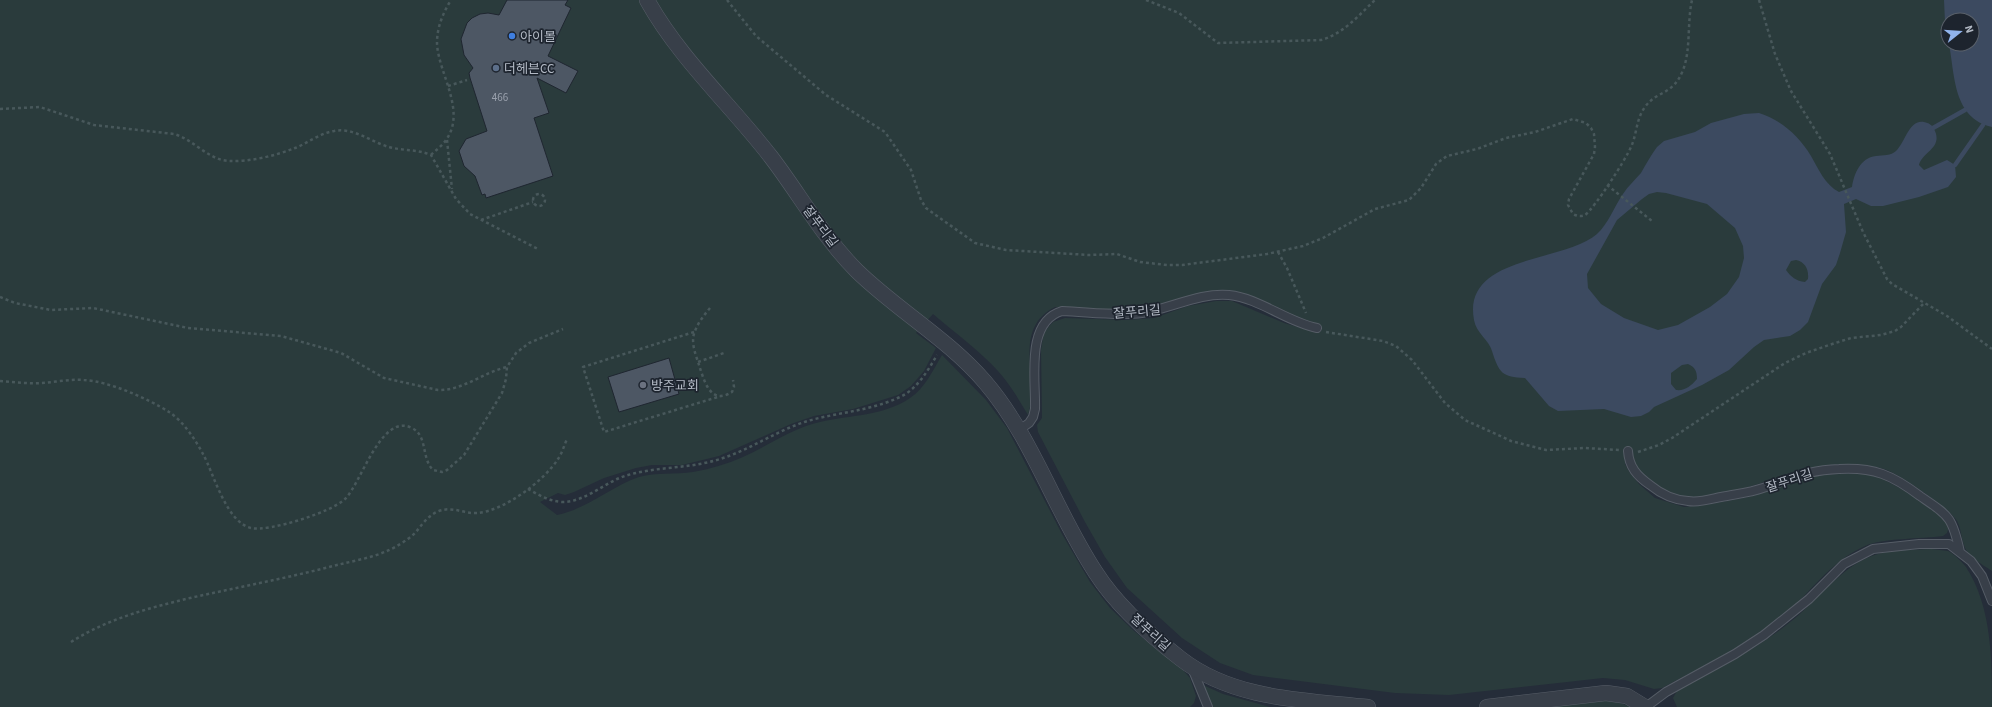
<svg xmlns="http://www.w3.org/2000/svg" width="1992" height="707" font-family="'Source Sans 3','Noto Sans KR',sans-serif">
	<style>
		.green { fill: #2a3b3c; fill-rule: evenodd }
		.water { fill: #3c4a60; fill-rule: evenodd }
		.lines { fill: none; stroke-linecap: round; stroke-linejoin: round }
		.stream { stroke: #3c4a60; stroke-width: 4.5 }
		.building { fill: #4d5764; stroke: #1f2630 }
		.lane-casing { stroke: #565d67; stroke-width: 10 }
		.street-casing { stroke: #565d67; stroke-width: 16 }
		.path { stroke: #48585b; stroke-width: 2.5; stroke-dasharray: 3 3; stroke-linecap: butt }
		.lane { stroke: #383f49; stroke-width: 8 }
		.street { stroke: #383f49; stroke-width: 15 }
		.shop-dot { fill: #3f7fe0; stroke: #1d242e; stroke-width: 1.5 }
		.service-dot { fill: #5c6f8a; stroke: #1d242e; stroke-width: 1.5 }
		.worship-dot { fill: #6b7280; stroke: #1d242e; stroke-width: 1.5 }
		.labels { text-anchor: middle; stroke-width: 3.5; stroke-linejoin: round; paint-order: stroke }
		.number-label { font-size: 11px; fill: #9aa1ad }
		.poi-label { font-size: 13px; fill: #b3bac5; stroke: #1d242e; text-anchor: start }
		.street-label { font-size: 13px; fill: #b3bac5; stroke: #1d242e }
	</style>
	<rect width="100%" height="100%" fill="#252d39"/>
	<path class="green" d="M 0,0 L 1992,0 L 1992,571 C 1982,564 1967,557 1964,545 C 1961,537 1961,528 1957,521 C 1950,509 1898,473 1884,469 C 1856,461 1824,464 1797,471 C 1759,482 1700,510 1662,490 C 1647,483 1636,467 1625,455 L 1625,464 L 1630,473 L 1639,484 L 1655,498 L 1684,507 L 1705,505 L 1749,497 L 1819,475 L 1862,473 L 1881,478 L 1907,492 L 1946,520 L 1949,527 L 1947,533 L 1943,536 C 1921,539 1883,538 1865,546 C 1829,562 1809,595 1780,619 C 1744,646 1702,667 1662,688 L 1654,689 L 1625,680 L 1603,678 L 1449,695 L 1395,693 L 1253,675 L 1220,663 L 1182,638 L 1127,588 L 1105,557 L 1085,522 L 1038,432 L 1037,425 L 1042,418 L 1041,350 L 1044,332 L 1053,322 L 1065,318 L 1127,320 L 1154,318 L 1188,306 L 1216,301 L 1232,301 L 1284,323 L 1315,332 L 1306,321 L 1243,296 L 1192,296 L 1150,308 L 1119,310 L 1055,307 C 1011,329 1040,380 1028,415 C 1019,400 1010,384 998,371 C 979,350 955,333 933,314 L 916,333 L 936,348 L 924,371 L 911,386 L 898,395 L 853,409 L 814,416 L 791,424 L 719,456 L 682,465 L 652,465 L 636,468 L 604,478 L 574,492 L 565,495 L 558,493 L 540,502 L 557,515 C 587,509 610,487 639,477 C 656,472 676,475 693,472 C 710,469 727,464 743,457 C 768,446 792,428 820,422 C 850,415 884,416 910,398 C 925,388 933,370 942,355 L 986,400 L 1007,428 L 1062,534 L 1090,582 L 1110,608 L 1134,631 L 1183,670 L 1190,678 L 1196,696 L 1194,703 L 1190,707 L 0,707 ZM 1948,20 L 1972,20 L 1972,44 L 1948,44 Z
		M 1932,549 C 1937,550 1943,550 1948,551 C 1954,554 1962,562 1966,567 C 1992,607 1992,660 1992,707 L 1677,707 L 1673,698 L 1677,691 C 1717,669 1759,648 1794,619 C 1820,598 1844,563 1878,554 C 1894,549 1915,550 1932,549 Z
		M 1203,685 L 1223,694 L 1270,707 L 1213,707 Z
		M 1608,699 L 1632,707 L 1546,707 Z"/>
	<path class="water" d="M 1944,0 L 1992,0 L 1992,127 C 1953,118 1955,76 1949,44 L 1972,44 L 1972,20 L 1948,20 L 1948,38 L 1945,22 Z
		M 1759,113 C 1781,120 1799,136 1811,156 C 1818,168 1825,185 1839,192 L 1852,187 C 1854,174 1860,158 1876,156 C 1883,155 1891,156 1896,151 C 1905,143 1909,119 1924,122 C 1929,123 1932,125 1934,129 C 1944,148 1922,152 1919,165 L 1924,170 L 1947,160 L 1955,165 L 1956,177 L 1948,187 L 1919,197 L 1883,206 L 1871,206 L 1856,199 L 1844,204 L 1846,232 L 1840,253 L 1836,265 L 1822,284 L 1808,322 L 1800,330 L 1790,336 L 1764,340 L 1754,347 L 1729,370 L 1702,385 L 1654,407 L 1649,412 L 1641,416 L 1631,417 L 1604,409 L 1558,411 L 1549,406 L 1525,378 C 1502,377 1499,373 1492,351 C 1489,340 1476,333 1474,320 C 1462,255 1563,263 1597,234 C 1608,224 1614,207 1623,194 C 1628,186 1635,180 1641,173 C 1646,164 1651,155 1657,147 L 1664,141 L 1695,132 L 1711,123 L 1744,114 ZM 1657,192 L 1666,193 L 1707,204 L 1735,228 L 1743,246 L 1744,258 L 1739,277 L 1727,294 L 1710,307 L 1678,325 L 1658,330 L 1624,318 L 1601,304 L 1588,288 L 1587,274 L 1617,220 L 1642,199 L 1649,194 ZM 1796,260 C 1805,262 1809,269 1808,279 L 1805,282 C 1796,281 1791,277 1786,270 L 1791,261 ZM 1688,364 C 1695,367 1697,371 1697,379 C 1691,386 1685,391 1676,390 L 1671,384 L 1671,373 L 1682,365 Z"/>
	<g class="lines">
		<path class="stream" d="M 1933,128 L 1965,110
			M 1955,165 L 1983,125"/>
	</g>
	<path class="building" d="M 507,0 L 568,0 L 565,5 L 571,8 L 548,56 L 578,71 L 566,93 L 537,78 L 549,113 L 534,118 L 553,176 L 486,198 L 485,194 L 482,195 L 475,176 L 464,166 L 459,151 L 466,139 L 487,131 L 470,78 L 469,73 L 473,68 L 464,55 L 461,39 L 467,23 L 472,18 L 480,14 L 488,13 L 499,15 Z
		M 669,358 L 679,394 L 619,412 L 608,377 Z"/>
	<g class="lines">
		<g class="lane-casing">
			<path id="lane" d="M 1019,430 L 1029,423 L 1033,417 L 1035,409 C 1036,379 1025,322 1062,311 C 1089,312 1116,316 1142,313 C 1169,309 1201,292 1229,295 C 1259,298 1287,322 1317,328
				M 1628,451 C 1629,467 1637,476 1650,485 C 1661,494 1674,500 1688,501 C 1699,503 1711,499 1721,497 C 1735,494 1749,493 1763,488 C 1792,479 1807,470 1839,469 C 1874,467 1892,475 1920,496 C 1949,516 1952,516 1960,552
				M 1192,668 L 1208,707
				M 1646,707 L 1666,692 L 1735,654 L 1764,635 L 1809,599 L 1844,564 L 1873,549 L 1919,544 L 1949,544 L 1971,561 L 1982,576 L 1992,601"/>
		</g>
		<g class="street-casing">
			<path id="street" d="M 647,0 C 680,59 730,104 771,157 C 800,195 823,237 857,271 C 897,310 948,339 985,382 C 1033,438 1055,511 1096,573 C 1117,606 1150,635 1181,659 C 1234,700 1305,700 1368,707
				M 1487,707 L 1606,693 L 1627,696 L 1645,707"/>
		</g>
		<path class="path" d="M 727,0 L 756,36 L 826,95 L 885,132 L 911,170 L 921,200 L 926,208 L 975,243 L 1006,250 L 1089,255 L 1117,254 L 1140,262 L 1167,265 L 1182,265 L 1267,254 L 1303,246 L 1323,238 L 1375,209 L 1409,200 L 1421,188 L 1436,164 L 1447,156 L 1477,149 L 1506,138 L 1535,132 L 1573,119 L 1586,123 L 1591,128 L 1594,134 L 1595,147 L 1594,154 L 1569,199 L 1568,205 L 1573,214 C 1577,216 1581,217 1585,215 C 1594,209 1626,159 1631,147 C 1637,134 1636,119 1645,107 C 1657,90 1673,96 1683,70 C 1691,50 1687,22 1692,0
			M 1146,0 L 1179,13 L 1218,43 L 1321,40 C 1343,34 1358,16 1375,0
			M 1759,0 L 1775,54 L 1791,91 L 1830,154 L 1863,232 L 1887,279 L 1892,284 L 1947,316 L 1992,349
			M 448,86 L 467,80
			M 0,109 L 40,107 L 94,125 L 174,134 C 193,139 208,160 229,161 C 249,162 275,156 295,148 C 308,143 320,133 334,131 C 353,127 371,142 389,147 C 403,151 417,149 431,155 L 456,199 L 470,214 L 538,249
			M 447,140 L 452,189
			M 431,155 C 436,150 442,146 446,140 C 467,111 438,73 437,43 C 437,27 443,13 451,0
			M 1607,185 L 1652,221
			M533 200a6 6 0 1 1 12 0a6 6 0 1 1-12 0Z
			M 481,220 L 533,202
			M 1278,252 L 1287,268 L 1306,313
			M 0,297 L 15,303 L 51,310 L 93,308 L 188,328 L 281,336 L 341,353 L 384,378 L 438,390 C 462,391 484,372 507,367
			M 710,308 C 704,315 698,323 695,331 C 690,342 696,355 699,365 C 704,380 710,406 732,392 L 734,387 L 733,380
			M 694,332 L 583,367 L 604,432 L 721,396
			M 1326,332 L 1383,341 L 1396,346 L 1412,360 L 1445,403 L 1465,420 L 1511,441 L 1546,450 L 1585,448 L 1619,450
			M 698,362 L 724,353
			M 0,381 C 14,382 28,384 42,383 C 56,382 70,379 84,380 C 108,381 149,399 169,412 C 183,421 195,439 203,454 C 214,474 226,522 251,528 C 269,532 332,512 345,499 C 361,484 381,412 412,428 C 428,436 421,458 433,470 L 442,472 L 447,470 L 464,455 L 502,393 L 506,379 L 507,367 L 516,353 L 529,343 L 563,329
			M 1638,452 L 1659,445 L 1672,438 L 1785,363 L 1806,353 L 1829,345 L 1851,338 L 1881,335 L 1895,331 L 1901,327 L 1925,302
			M 528,489 C 539,495 550,502 564,502 C 587,501 606,481 628,475 C 659,466 692,469 723,458 C 754,448 782,427 815,419 C 843,412 872,410 900,397 C 917,389 927,372 937,355
			M 71,642 C 107,619 149,608 190,598 C 239,587 288,578 337,565 C 353,561 371,558 387,551 C 396,547 408,540 415,533 C 422,525 428,515 439,511 C 453,506 464,514 477,513 C 504,511 544,481 558,459 C 562,453 564,446 567,439"/>
		<use href="#lane" class="lane"/>
		<use href="#street" class="street"/>
	</g>
	<circle class="shop-dot" cx="512" cy="36" r="4"/>
	<circle class="service-dot" cx="496" cy="68" r="4"/>
	<circle class="worship-dot" cx="643" cy="385" r="4"/>
	<g class="labels">
		<g class="number-label">
			<text x="500" y="101">466</text>
		</g>
		<g class="poi-label">
			<text x="520" y="41">아이볼</text>
			<text x="504" y="73">더헤븐CC</text>
			<text x="651" y="390">방주교회</text>
		</g>
		<g class="street-label">
			<text transform="translate(821 226) rotate(53)" y="5">잘푸리길</text>
			<text transform="translate(1137 311) rotate(-5)" y="5">잘푸리길</text>
			<text transform="translate(1789 480) rotate(-18)" y="5">잘푸리길</text>
			<text transform="translate(1151 632) rotate(42)" y="5">잘푸리길</text>
		</g>
	</g>
	<g transform="translate(1960 32) rotate(73)"><circle r="19" fill="#1d242e" stroke="#59606a"/>
	<path d="M0-3L7 15L0 10L-7 15Z" fill="#91b4ed"/>
	<text y="-6" font-size="11" font-weight="bold" text-anchor="middle" fill="#b3bac5">N</text>
	</g>
</svg>
